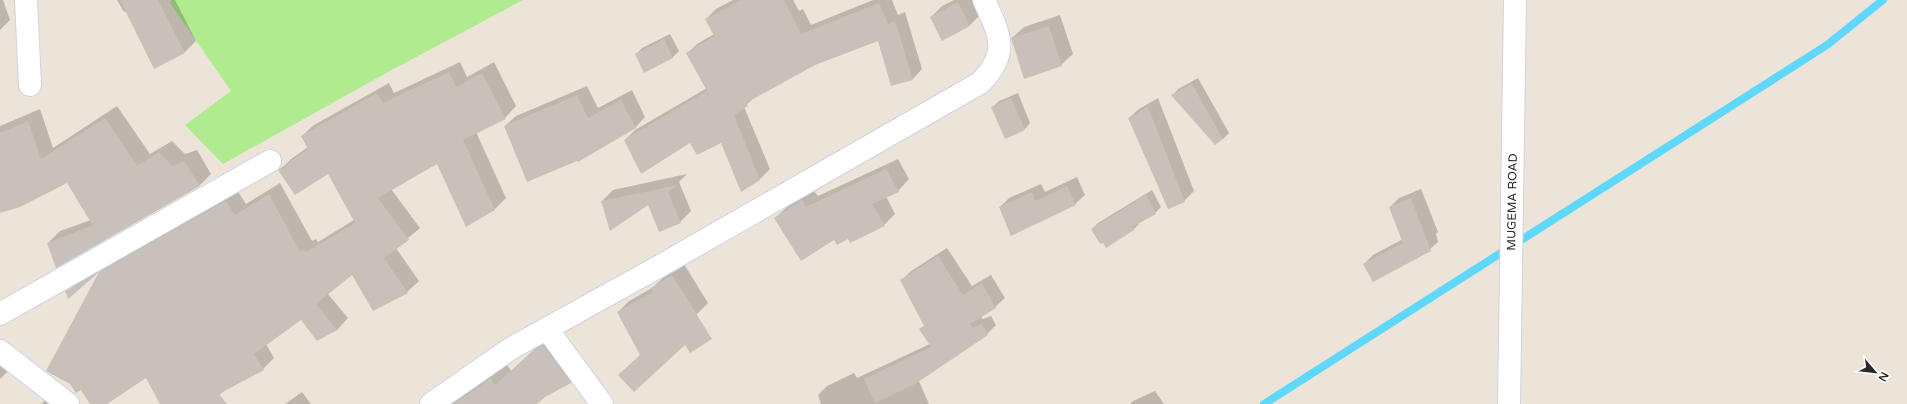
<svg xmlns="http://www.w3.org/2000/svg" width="1907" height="404" font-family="'Varela Round',sans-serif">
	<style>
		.green { fill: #b1eb8f }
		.shadow { fill: #0003 }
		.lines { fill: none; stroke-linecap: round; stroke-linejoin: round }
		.stream { stroke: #5fd8fc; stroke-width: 8 }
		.building { fill: #c8c1b9 }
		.minor-casing { stroke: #ced3e4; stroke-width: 24 }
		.tertiary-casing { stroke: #ced3e4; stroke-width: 24 }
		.minor { stroke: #fff; stroke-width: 22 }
		.tertiary { stroke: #fff; stroke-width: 22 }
		.labels { text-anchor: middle; stroke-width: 3.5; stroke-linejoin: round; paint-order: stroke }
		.street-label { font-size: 12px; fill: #292929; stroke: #fff }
	</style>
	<rect width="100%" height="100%" fill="#ede4d9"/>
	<path class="green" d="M 171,0 L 523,0 L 388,72 L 223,164 L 185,125 L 231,91 L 170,3 Z"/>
	<path class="shadow" d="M 0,0 L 3,0 L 10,20 L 0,30 Z
		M 117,0 L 175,0 L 196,41 L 185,52 L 155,68 L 126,11 L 124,12 Z
		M 733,0 L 793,0 L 799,11 L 803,9 L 811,25 L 873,0 L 892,0 L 898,15 L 905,12 L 922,69 L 913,79 L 879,40 L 815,64 L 756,96 L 744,107 L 770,169 L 760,179 L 742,191 L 722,141 L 625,140 L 635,130 L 707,88 L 687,54 L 697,44 L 714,34 L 706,19 L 716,9 Z
		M 954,0 L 974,0 L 981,14 L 970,25 L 943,39 L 931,17 L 942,6 Z
		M 1060,15 L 1073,54 L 1061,65 L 1012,38 L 1024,27 Z
		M 670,34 L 679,51 L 673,57 L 645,72 L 636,54 L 642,48 Z
		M 460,62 L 467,77 L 494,62 L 516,106 L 505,118 L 476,132 L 506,198 L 495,209 L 438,163 L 391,189 L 420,228 L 396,248 L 419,281 L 407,292 L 374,310 L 352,274 L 328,294 L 348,318 L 337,330 L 317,340 L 301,318 L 266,344 L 274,358 L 263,369 L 229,387 L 208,404 L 175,404 L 147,377 L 105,404 L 91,404 L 80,388 L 50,365 L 102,269 L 69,298 L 66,292 L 78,280 L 237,190 L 246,204 L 280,183 L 312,241 L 316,239 L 318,242 L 354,220 L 328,173 L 280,170 L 291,159 L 308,147 L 302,136 L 314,125 L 389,83 L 394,93 Z
		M 1198,78 L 1229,133 L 1223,139 L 1173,95 L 1178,89 Z
		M 587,86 L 598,108 L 632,90 L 645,117 L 635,128 L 505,126 L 516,116 Z
		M 1018,93 L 1030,123 L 1025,129 L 993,107 L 999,101 Z
		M 1158,98 L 1194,191 L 1184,201 L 1129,118 L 1139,109 Z
		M 117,106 L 150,154 L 172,141 L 185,154 L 197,150 L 211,174 L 199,186 L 48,243 L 60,231 L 91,220 L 67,182 L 0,212 L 0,126 L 40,109 L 53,148 Z
		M 898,159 L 909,179 L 898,191 L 886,196 L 895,214 L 884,225 L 849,238 L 835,239 L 775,218 L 787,207 L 813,190 L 818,196 Z
		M 687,174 L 679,182 L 691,211 L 680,222 L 648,204 L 602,201 L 613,190 Z
		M 1077,177 L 1085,195 L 1075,204 L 1000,207 L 1009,198 L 1041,184 L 1045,192 Z
		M 1421,189 L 1438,232 L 1436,234 L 1438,242 L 1428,251 L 1364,264 L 1373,255 L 1403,239 L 1390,207 L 1399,198 Z
		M 1152,190 L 1161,207 L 1155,213 L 1138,222 L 1139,224 L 1133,230 L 1092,229 L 1098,223 Z
		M 947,248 L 972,286 L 991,275 L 1005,298 L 995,307 L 980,316 L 983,319 L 991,316 L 996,325 L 987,334 L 918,379 L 929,404 L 821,404 L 818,395 L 827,386 L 854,373 L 857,378 L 930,344 L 920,329 L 925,325 L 902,280 L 911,271 Z
		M 684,264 L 708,303 L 697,314 L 637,347 L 618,312 L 629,301 L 652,288 L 664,277 Z
		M 549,336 L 585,368 L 570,383 L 545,396 L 535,404 L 437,404 L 506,363 L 511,371 Z
		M 0,350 L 13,366 L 0,379 Z
		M 1155,391 L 1164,404 L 1130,404 L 1133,401 Z
		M 302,392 L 311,404 L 285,404 Z
		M 47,399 L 51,404 L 41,404 Z"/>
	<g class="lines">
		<path class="stream" d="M 1264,404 L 1827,45 L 1883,0"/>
	</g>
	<path class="building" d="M 120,0 L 158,0 L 185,53 L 154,69 Z
		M 741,0 L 784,0 L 801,34 L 879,3 L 888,24 L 895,21 L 913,80 L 891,86 L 878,41 L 815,65 L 746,103 L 748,106 L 734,115 L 760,180 L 741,192 L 721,143 L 697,155 L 690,143 L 641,174 L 624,140 L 707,91 L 686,53 L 714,36 L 705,19 Z
		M 958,2 L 970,26 L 942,41 L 930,17 Z
		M 1049,26 L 1062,66 L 1024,79 L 1011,38 Z
		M 664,39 L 673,58 L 644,73 L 635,54 Z
		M 449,72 L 456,87 L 482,73 L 506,119 L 463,140 L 495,210 L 466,227 L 437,164 L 378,198 L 409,240 L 384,258 L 408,293 L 373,311 L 352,275 L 316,304 L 337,330 L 317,341 L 301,320 L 254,354 L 264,370 L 219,394 L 227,404 L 160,404 L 146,378 L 107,404 L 90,404 L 81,390 L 76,393 L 70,384 L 46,371 L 99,272 L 68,299 L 65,291 L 226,201 L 235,215 L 269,194 L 300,252 L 304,249 L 306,252 L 355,223 L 328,174 L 295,195 L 278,170 L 308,149 L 301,136 L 377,93 L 383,103 Z
		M 1192,84 L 1223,139 L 1215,145 L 1171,95 Z
		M 577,95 L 588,118 L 621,100 L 636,128 L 578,162 L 577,161 L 527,182 L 504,126 Z
		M 1011,98 L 1025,130 L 1005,139 L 991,107 Z
		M 1148,107 L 1185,202 L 1168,209 L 1128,118 Z
		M 105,118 L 137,166 L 159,152 L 172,166 L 184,161 L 200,186 L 56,268 L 47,243 L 93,226 L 67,183 L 20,207 L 0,213 L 0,133 L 28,121 L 41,159 Z
		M 886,169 L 899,192 L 872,204 L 885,226 L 850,243 L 848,239 L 837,245 L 834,240 L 801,261 L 774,218 L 802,200 L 806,207 Z
		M 678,185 L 668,192 L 681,223 L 659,232 L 648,205 L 610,231 L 601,201 Z
		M 1067,186 L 1076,205 L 1011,236 L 999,207 L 1032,192 L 1035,201 Z
		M 1146,195 L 1156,214 L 1132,227 L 1134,230 L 1106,248 L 1103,243 L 1100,244 L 1091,229 Z
		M 1411,198 L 1431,251 L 1373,282 L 1363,264 L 1403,243 L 1389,207 Z
		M 938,256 L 963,295 L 982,283 L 996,308 L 970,324 L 973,328 L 982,324 L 988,335 L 915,384 L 875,403 L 864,379 L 931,347 L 919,329 L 924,326 L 900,280 Z
		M 672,275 L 712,339 L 690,353 L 685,345 L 634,392 L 618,375 L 640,355 L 617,312 L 653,292 L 651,288 Z
		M 543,345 L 571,383 L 545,397 L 537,404 L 454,404 L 491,378 L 495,385 L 533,351 Z"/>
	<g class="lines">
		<g class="minor-casing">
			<path id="minor" d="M 26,0 L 30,85
				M 0,314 L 270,161
				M 547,329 L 602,404
				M 0,351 L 68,404
				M 431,404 L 510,349 L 660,266 L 980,83 C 1011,52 999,34 984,0"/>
		</g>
		<g class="tertiary-casing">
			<path id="tertiary" d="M 1509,404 L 1515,0"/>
		</g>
		<use href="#minor" class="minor"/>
		<use href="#tertiary" class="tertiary"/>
	</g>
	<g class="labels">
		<g class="street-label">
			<text transform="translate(1512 202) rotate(-89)" y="4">MUGEMA ROAD</text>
		</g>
	</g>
	<g transform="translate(1875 372) rotate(118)" stroke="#ffffff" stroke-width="3" paint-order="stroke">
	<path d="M0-3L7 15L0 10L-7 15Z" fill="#292929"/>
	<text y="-6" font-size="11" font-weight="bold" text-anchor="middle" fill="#292929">N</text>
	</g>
</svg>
